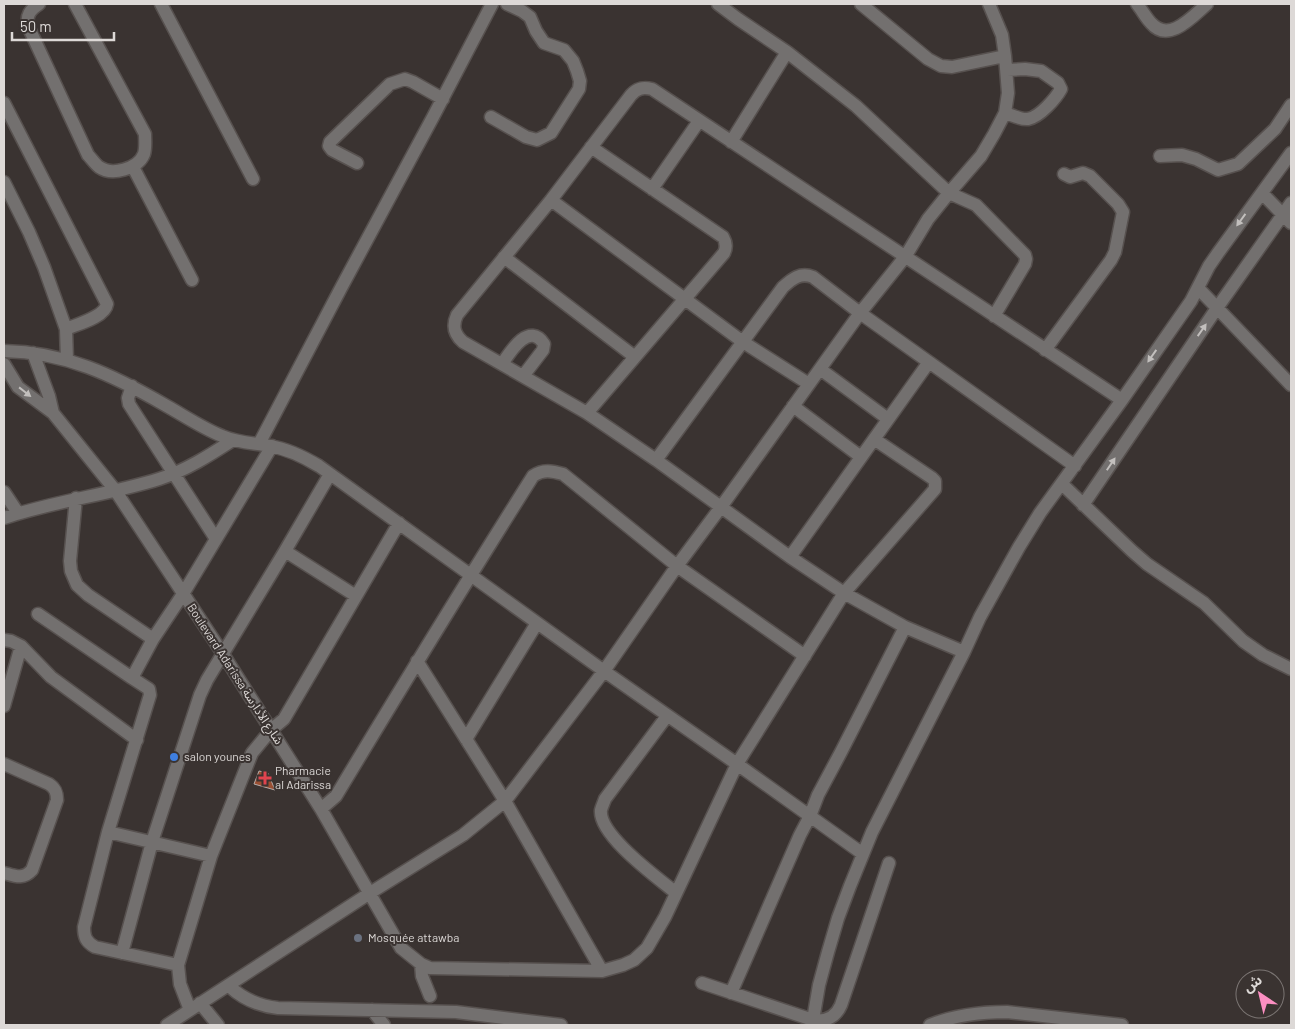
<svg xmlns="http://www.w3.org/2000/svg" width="1295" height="1029" font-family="Barlow,'Noto Sans Arabic',sans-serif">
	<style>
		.building { fill: #9a4f33; stroke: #b4aca9 }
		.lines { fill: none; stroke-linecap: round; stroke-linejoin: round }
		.minor-casing { stroke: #57514f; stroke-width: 15 }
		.minor { stroke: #73706f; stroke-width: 12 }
		.oneway { fill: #c2bfbd }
		.shop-dot { fill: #3f7fe0; stroke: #3a3331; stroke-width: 2 }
		.health-dot { fill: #e0444e; stroke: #3a3331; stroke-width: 2 }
		.worship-dot { fill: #6b7280; stroke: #3a3331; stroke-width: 2 }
		.labels { text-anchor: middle; stroke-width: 4; stroke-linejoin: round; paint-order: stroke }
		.street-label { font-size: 12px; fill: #ddd9d7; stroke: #3a3331 }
		.poi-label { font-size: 12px; fill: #ddd9d7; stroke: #3a3331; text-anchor: start }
	</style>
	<rect width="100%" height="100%" fill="#3a3331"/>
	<path class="building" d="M 259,771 L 268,773 L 275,790 L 254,784 Z"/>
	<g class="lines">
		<g class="minor-casing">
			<path id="minor" d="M 39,4 C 30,10 26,15 28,26 L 88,155 C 91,158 95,164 99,167 C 112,176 138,169 144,154 C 146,148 145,140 145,134 L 75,4
				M 161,4 L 253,179
				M 718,4 L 738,19 L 787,52 L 856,106 L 949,193 L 976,205 L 1025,255 L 1026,259 L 1025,264 L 994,316
				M 861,4 L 928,59 L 941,66 L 952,67 L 1005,56
				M 1137,4 C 1142,10 1146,18 1151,23 C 1169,44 1193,16 1207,4
				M 4,103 L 107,304 C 105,317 78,324 66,329
				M 1005,113 C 1012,115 1021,120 1028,119 C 1040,117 1056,98 1061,89 L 1058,83 L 1041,71 L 1025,69 L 1007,70
				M 491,117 L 526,137 L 537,140 L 551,133 L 579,89 L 580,81 L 577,71 L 573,61 L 564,50 L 544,43 L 536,31 L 530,17 L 522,11 L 507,4
				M 731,142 L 787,52
				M 1160,156 L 1182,155 L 1196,159 L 1218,170 L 1238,164 L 1275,129 L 1291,105
				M 357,163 L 332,150 L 329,146 L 330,142 L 390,84 L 405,79 L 413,82 L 443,99
				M 133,167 L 192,280
				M 4,182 L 29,232 L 44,267 L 66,329 L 67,360
				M 652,189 L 699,121
				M 1262,193 L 1291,223
				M 551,200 L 743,342 L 809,384
				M 504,257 L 635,357
				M 1198,288 L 1291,385
				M 1045,350 L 1111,260 L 1115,252 L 1123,212 L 1118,204 L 1090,176 L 1083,173 L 1070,177 L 1064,174
				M 4,351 C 65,352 113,375 165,405 C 183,415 202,428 222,436 C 238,443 254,443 270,446 C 288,449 304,457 319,466 L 604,671 L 737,764 L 863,854
				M 33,353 L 49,396 L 53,413
				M 4,364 L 18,387 L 53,413 L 115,490 L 223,654 L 321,809 L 401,948 L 421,964 L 430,968 L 602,971 L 623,965 L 634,960 L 647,948 L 665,917 L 737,764 L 844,593 L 935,489 L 935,481 L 932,478 L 874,439
				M 502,364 C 510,352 529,321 544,344 L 543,350 L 523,376
				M 820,369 L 888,419
				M 132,386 L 128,398 L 129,404 L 216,539
				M 793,406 L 861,457
				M 587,413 L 724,253 C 727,247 726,242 723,237 L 591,147
				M 259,444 L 341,288 L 433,117 L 492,4
				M 656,460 L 783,287 C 792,279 800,272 813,277 L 860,313 L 1075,466
				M 1062,484 L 1132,551 L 1147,564 L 1204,603 L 1243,641 L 1263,655 L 1291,669
				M 4,492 L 18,513
				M 76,498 L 70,561 L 71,571 L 77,585 L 88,595 L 153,639
				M 1083,505 L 1217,308 L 1291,203
				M 4,518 C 54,501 108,495 159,479 C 185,471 210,455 233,440
				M 285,551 L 356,596
				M 790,557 L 929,362
				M 38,614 L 132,678
				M 4,640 L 11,641 L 21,646 L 51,677 L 137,740
				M 964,652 L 905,627 L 844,593 L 790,557 L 656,460 L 587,413 L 463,342 C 454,334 452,326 457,315 L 551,200 L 631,95 C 637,88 643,87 652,89 L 1122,400
				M 417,661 L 505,801 L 602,971
				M 4,706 L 21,646
				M 667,716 L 605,799 C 604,802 602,806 601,810 C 598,835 658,878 676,893
				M 466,739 L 537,623
				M 4,764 L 49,784 C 55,788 57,792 57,800 L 32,870 C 23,880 15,876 4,873
				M 321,809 L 336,796 C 401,688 466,582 533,476 C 543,469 552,471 563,474 L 677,566 L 805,656
				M 108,832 L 211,856
				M 122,953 L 152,842 L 200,695 L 207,680 L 285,551 L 330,474
				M 421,964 L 422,976 L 430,996
				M 178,965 L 95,947 C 86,942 84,937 84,927 L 108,832 L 150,695 L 149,689 L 132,678 L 153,639 L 183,594 L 272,446
				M 702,983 L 813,1020 C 826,1022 836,1017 841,1005 L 889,863
				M 229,986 C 243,999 258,1006 278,1008 L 456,1012 L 561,1025
				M 731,993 L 800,835 L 810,816 L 818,795 L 841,752 L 905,627
				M 200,1003 L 218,1025
				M 190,1010 L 180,984 L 178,965 L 211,856 L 252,753 L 271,730 L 284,719 L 399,523
				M 372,1010 L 384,1025
				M 813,1020 L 819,985 L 828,952 L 838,918 L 850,886 L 872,832 L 964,652 L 980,617 L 1019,547 L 1040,513 L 1122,400 L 1191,301 L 1209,266 L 1218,253 L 1291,153
				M 167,1025 L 370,893 L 463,835 L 505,801 L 604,671 L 677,566 L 721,507 L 860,313 L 905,257 L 928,219 L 949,193 L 981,156 L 994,134 L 1005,113 L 1008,93 L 1005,56 L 1002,35 L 989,4
				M 930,1025 C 955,1015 980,1012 1007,1012 L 1122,1025"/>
		</g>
		<use href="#minor" class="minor"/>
	</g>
	<defs><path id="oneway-solid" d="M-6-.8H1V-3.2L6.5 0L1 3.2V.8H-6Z" transform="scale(1.25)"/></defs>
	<g class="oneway">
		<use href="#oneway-solid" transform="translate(1241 220) rotate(126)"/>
		<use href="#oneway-solid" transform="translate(1202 330) rotate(-55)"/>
		<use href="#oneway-solid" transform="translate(1152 356) rotate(125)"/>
		<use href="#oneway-solid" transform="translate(25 392) rotate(38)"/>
		<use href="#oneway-solid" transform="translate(1111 464) rotate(-56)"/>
	</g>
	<circle class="shop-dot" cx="174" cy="757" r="5"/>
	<path class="health-dot" d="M262.5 770.5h5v5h5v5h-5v5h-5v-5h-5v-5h5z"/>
	<circle class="worship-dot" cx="358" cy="938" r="5"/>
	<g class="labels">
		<g class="street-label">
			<text transform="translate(235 674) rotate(57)" y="4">Boulevard Adarissa شارع الأدارسة</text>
		</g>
		<g class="poi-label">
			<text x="184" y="761">salon younes</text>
			<text x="275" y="775">Pharmacie<tspan x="275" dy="14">al Adarissa</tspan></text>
			<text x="368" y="942">Mosquée attawba</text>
		</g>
	</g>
	<rect width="1295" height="1029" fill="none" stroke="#ddd9d7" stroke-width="10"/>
	<g transform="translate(1260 994) rotate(325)"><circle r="24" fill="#3a3331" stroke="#7b7573"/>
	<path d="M0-4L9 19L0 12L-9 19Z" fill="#fc8fc2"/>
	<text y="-8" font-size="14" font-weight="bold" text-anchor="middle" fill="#ddd9d7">ش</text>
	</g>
	<path d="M12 32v8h102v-8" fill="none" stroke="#ddd9d7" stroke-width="2.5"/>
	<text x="20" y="32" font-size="15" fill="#ddd9d7" stroke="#3a3331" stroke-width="4" paint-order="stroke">50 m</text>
</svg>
